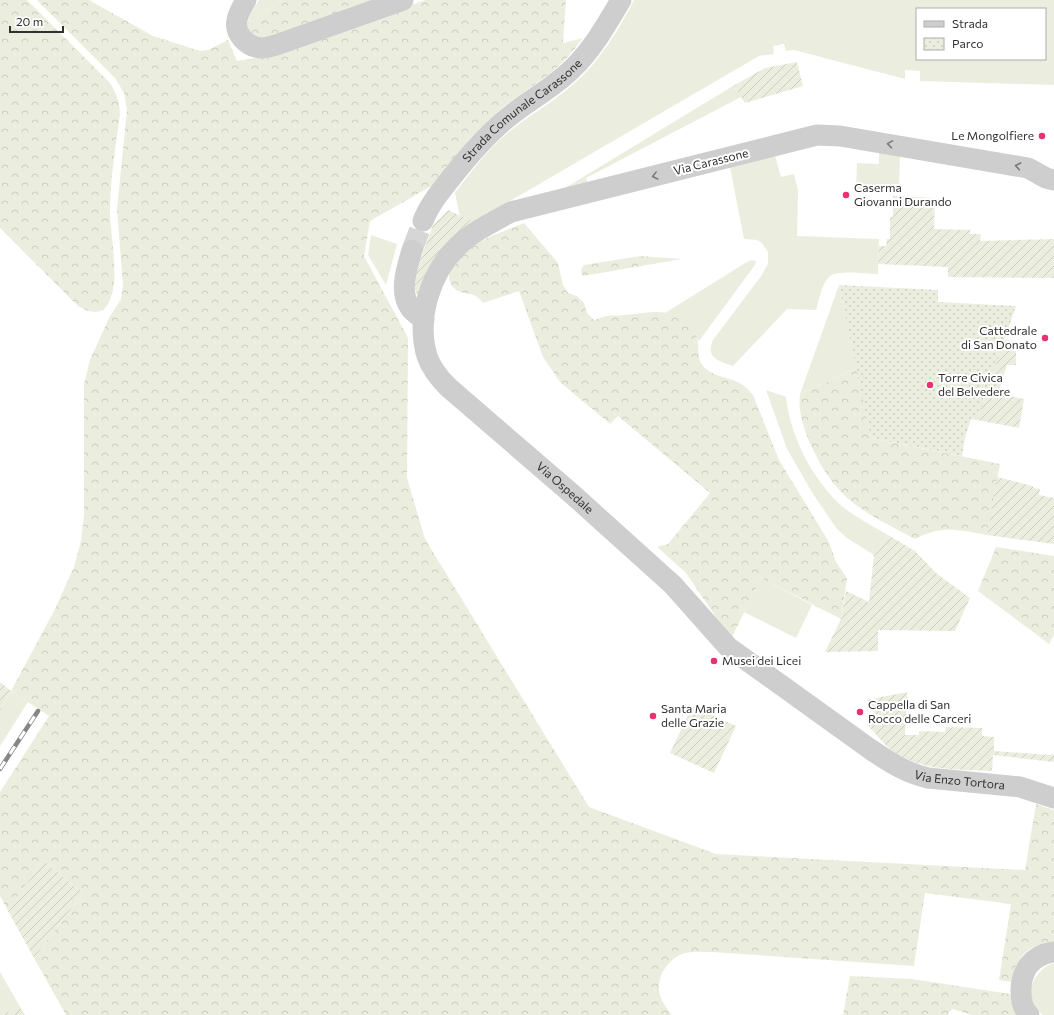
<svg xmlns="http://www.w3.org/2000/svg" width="1054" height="1015" font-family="Commissioner,sans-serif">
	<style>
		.grass { fill: #ebeede; fill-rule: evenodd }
		.forest { fill: url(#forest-crowns) }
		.park { fill: url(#park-dots) }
		.garden { fill: url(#garden-furrows) }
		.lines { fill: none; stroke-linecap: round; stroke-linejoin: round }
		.tertiary-tunnel { stroke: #d6d6d6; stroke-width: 21; stroke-dasharray: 21 10; stroke-linecap: butt }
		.tertiary { stroke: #cecece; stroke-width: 21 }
		.rail-casing { stroke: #868686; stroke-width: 4.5 }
		.rail { stroke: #fff; stroke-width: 3; stroke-dasharray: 9; stroke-linecap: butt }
		.oneway { stroke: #787878 }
		.poi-dot { fill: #ea3072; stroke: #fff; stroke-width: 1.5 }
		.labels { text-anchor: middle; stroke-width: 4; stroke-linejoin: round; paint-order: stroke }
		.street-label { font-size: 12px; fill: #313131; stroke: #fff }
		.poi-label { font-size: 12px; fill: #313131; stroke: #fff; text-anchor: start }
	</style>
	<defs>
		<pattern id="forest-crowns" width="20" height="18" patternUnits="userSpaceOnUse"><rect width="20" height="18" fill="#ebeede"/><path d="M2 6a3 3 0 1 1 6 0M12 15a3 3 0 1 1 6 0" fill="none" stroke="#cacdbf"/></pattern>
		<pattern id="park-dots" width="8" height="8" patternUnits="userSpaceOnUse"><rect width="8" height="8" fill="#ebeede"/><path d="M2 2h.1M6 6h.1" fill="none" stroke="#cacdbf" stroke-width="1.8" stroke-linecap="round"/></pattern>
		<pattern id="garden-furrows" width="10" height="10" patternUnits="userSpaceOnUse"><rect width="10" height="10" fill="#ebeede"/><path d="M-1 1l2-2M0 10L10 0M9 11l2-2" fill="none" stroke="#cacdbf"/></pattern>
	</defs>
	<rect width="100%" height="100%" fill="#fff"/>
	<path class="grass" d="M 259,0 L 282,0 L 247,24 L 249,17 Z
		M 634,0 L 1054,0 L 1054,85 L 920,81 L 920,71 L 905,70 L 905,79 L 794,50 L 786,51 L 784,44 L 773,46 L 774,54 L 759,56 L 474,222 L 460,216 L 455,193 C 470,173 484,154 503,137 C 525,117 553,103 576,82 C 600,60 619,30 634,0 ZM 917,9 L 1045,9 L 1045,59 L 917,59 Z
		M 733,86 L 741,97 L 586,178 L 588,184 L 560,191 Z
		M 879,148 L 900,153 L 899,193 L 856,192 L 857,163 L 879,164 Z
		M 775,156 L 781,177 L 794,174 L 798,190 L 797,236 L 879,239 L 878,274 C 866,274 836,269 829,277 C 821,285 819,300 816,310 L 787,309 L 733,366 C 719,361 705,358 713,340 L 761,276 L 768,264 L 768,252 L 762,243 L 757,240 L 744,239 L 730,167 Z
		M 371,235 L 397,244 L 386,285 L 368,255 Z
		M 752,260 L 756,261 L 755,265 L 699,341 C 691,324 683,316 665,313 L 747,262 Z
		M 839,285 L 857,368 L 800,394 Z
		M 766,390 L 786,397 C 790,436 813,481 843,507 C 857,518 873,526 888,535 L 874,555 L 847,538 L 837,529 L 813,494 L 787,449 Z
		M 761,578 L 812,605 L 796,638 L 744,612 Z
		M 11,691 L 28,702 L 0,746 L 0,711 Z
		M 1054,963 L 1054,1015 L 1043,1015 C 1023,999 1030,971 1054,963 Z
		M 0,972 L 19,1005 L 3,1015 L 0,1015 Z"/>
	<path class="forest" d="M 0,0 L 27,0 L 109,82 C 116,92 120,102 120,114 C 116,144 111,175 110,205 C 109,231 121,280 109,302 C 103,316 89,313 78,306 L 0,228 Z
		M 37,0 L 89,0 L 153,36 L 200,51 L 208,50 L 228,40 L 237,61 L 277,54 L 425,0 L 566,0 L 563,43 L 583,38 L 567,58 L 552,72 L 503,107 L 482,127 L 468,141 L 435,184 L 370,221 L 364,256 L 408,338 L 407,478 L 425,539 L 589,807 L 716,854 L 1025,870 L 1036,804 L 1054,810 L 1054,942 C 1028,944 1016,957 1011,982 L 999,980 L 1011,904 L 925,893 L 914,966 L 713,952 C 704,952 694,951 685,953 C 671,957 658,973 659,988 C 659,998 666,1008 672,1015 L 66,1015 L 34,958 L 83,893 L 43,860 L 8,911 L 0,896 L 0,792 L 49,716 L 11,691 L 54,611 L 74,567 L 81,541 L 84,515 L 84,384 L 90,360 L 109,318 L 121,299 L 123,285 L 117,209 L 127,110 L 124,93 L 115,78 Z
		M 282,0 L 379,0 L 269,40 L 255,38 L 248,30 L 247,24 Z
		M 524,223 L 558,263 L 563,285 L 568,293 L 577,296 L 584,303 L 587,313 L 594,320 C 598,319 602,317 606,316 C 612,315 618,316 624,315 C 640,314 660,309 675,315 C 684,318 691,325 695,333 C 701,343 695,359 704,367 C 717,381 738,374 753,395 L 779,460 L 829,542 L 836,562 L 847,578 L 841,619 L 761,578 L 731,639 L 686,573 L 657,547 L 668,544 L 710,493 L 618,416 L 610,424 L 560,382 L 543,357 L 519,291 L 483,303 C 473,288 461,298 452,286 C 445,275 451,267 459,259 C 464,254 470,248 475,245 C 490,235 508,230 524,223 Z
		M 640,256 L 682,259 L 583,276 C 581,272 580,269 584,265 Z
		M 857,368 L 871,438 L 1000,464 L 987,535 C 957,530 943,525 915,539 C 891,526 864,514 844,495 C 827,478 816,458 807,436 C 802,422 798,408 800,394 Z
		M 996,547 L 1054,556 L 1054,635 L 1049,644 L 978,591 Z
		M 850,976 L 912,979 L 1010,994 L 1016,1015 L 972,1015 L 952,1009 L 947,1015 L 843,1015 Z"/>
	<path class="park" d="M 839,285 L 938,290 L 938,302 L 1016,306 L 977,420 L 971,419 L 965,438 L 962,456 L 871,438 Z"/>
	<path class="garden" d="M 797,62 L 803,86 L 745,103 L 733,86 L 765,68 Z
		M 893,196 L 935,198 L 934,229 L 970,230 L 970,234 L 981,234 L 980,241 L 1054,239 L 1054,278 L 948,277 L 948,267 L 878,264 L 879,246 L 886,246 L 887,239 L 890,239 L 890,217 L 893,217 Z
		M 448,210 L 474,222 C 458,234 442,244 432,262 C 425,273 423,288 419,300 L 414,287 L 414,277 L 433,225 Z
		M 1004,340 L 1016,341 L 1016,365 L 1007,365 L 998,394 L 1024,399 L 1019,428 L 977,420 Z
		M 997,477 L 1033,486 L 1033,488 L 1040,489 L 1039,495 L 1054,498 L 1054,544 L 987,535 Z
		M 888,535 L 915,551 L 936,573 L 970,598 L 955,631 L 878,630 L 878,651 L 825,652 L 841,619 L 846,591 L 869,602 L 874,555 Z
		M 0,682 L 11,691 L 0,711 Z
		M 907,692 L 905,735 L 919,735 L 919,731 L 945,732 L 946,727 L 982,728 L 982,736 L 994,737 L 994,751 L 1050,755 L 1054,754 L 1054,762 L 993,755 L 992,771 C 957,769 919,772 890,749 C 882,742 874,732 867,724 L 874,712 L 867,700 Z
		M 692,706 L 736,726 L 714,773 L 670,753 Z
		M 43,860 L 83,893 L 34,958 L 8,911 Z
		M 19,1005 L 25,1015 L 3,1015 Z"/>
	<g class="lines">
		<path class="tertiary-tunnel" d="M 412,250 L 423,221"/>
		<g class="tertiary">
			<path d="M 246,0 C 243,6 238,13 237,20 C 234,34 247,47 261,48 C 267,48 273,46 279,44 L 403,0"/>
			<path id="s1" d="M 1054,180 L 1046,178 L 1028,168 L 840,136 L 817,135 L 511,212 C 493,222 472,232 457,247 C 430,273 416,319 427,356 C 431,368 439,378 448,387 L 572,494 L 673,585 L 728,647 L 870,749 C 889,762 906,773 928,778 L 1020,787 L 1054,798"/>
			<path id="s2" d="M 423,221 C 429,205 440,192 451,178 C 469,155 488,133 511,115 C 531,99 554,87 572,69 C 592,50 607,24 621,0"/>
			<path d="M 412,250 C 407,268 398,292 411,309 C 415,313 419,316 424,320"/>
			<path d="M 1029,1015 C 1023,1009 1021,1000 1021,991 C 1021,970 1032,955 1054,952"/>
		</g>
		<g class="rail-casing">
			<path id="rail" d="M 0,769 L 38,711"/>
		</g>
		<use href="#rail" class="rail"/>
	</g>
	<defs><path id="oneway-chevron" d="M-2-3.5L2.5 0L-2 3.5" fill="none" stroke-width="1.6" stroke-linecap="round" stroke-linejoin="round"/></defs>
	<g class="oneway">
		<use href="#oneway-chevron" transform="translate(890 144) rotate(-171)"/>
		<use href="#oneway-chevron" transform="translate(1018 166) rotate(-169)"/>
		<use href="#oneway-chevron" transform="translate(655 176) rotate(166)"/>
	</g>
	<g class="poi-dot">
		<circle cx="1042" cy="136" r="4"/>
		<circle cx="846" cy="195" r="4"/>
		<circle cx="1045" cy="338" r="4"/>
		<circle cx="930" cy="385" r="4"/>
		<circle cx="714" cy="661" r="4"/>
		<circle cx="860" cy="712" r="4"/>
		<circle cx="653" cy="716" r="4"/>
	</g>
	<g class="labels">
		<g class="street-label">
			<text dy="4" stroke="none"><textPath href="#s2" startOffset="150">Strada Comunale Carassone</textPath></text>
			<text transform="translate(711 162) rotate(-14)" y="4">Via Carassone</text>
			<text dy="4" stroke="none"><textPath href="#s1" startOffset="933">Via Ospedale</textPath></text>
			<text dy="4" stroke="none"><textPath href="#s1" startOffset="1433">Via Enzo Tortora</textPath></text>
		</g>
		<g class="poi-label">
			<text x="1034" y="140" text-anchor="end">Le Mongolfiere</text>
			<text x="854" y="192">Caserma<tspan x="854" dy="14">Giovanni Durando</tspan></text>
			<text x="1037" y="335" text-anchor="end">Cattedrale<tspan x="1037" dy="14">di San Donato</tspan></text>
			<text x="938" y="382">Torre Civica<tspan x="938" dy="14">del Belvedere</tspan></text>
			<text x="722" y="665">Musei dei Licei</text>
			<text x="868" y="709">Cappella di San<tspan x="868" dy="14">Rocco delle Carceri</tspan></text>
			<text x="661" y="713">Santa Maria<tspan x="661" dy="14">delle Grazie</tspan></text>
		</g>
	</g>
	<rect x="916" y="8" width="130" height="52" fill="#ffffff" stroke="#adadad"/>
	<rect x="924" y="21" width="20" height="6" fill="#cecece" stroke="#adadad"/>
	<text x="952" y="28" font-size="12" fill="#313131">Strada</text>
	<rect x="924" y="38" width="20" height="12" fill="url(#park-dots)" stroke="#adadad"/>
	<text x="952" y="48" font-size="12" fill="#313131">Parco</text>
	<path d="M10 26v6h53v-6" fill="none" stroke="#313131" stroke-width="2"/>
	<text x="16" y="26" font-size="12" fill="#313131" stroke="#ffffff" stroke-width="3" paint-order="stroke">20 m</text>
</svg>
